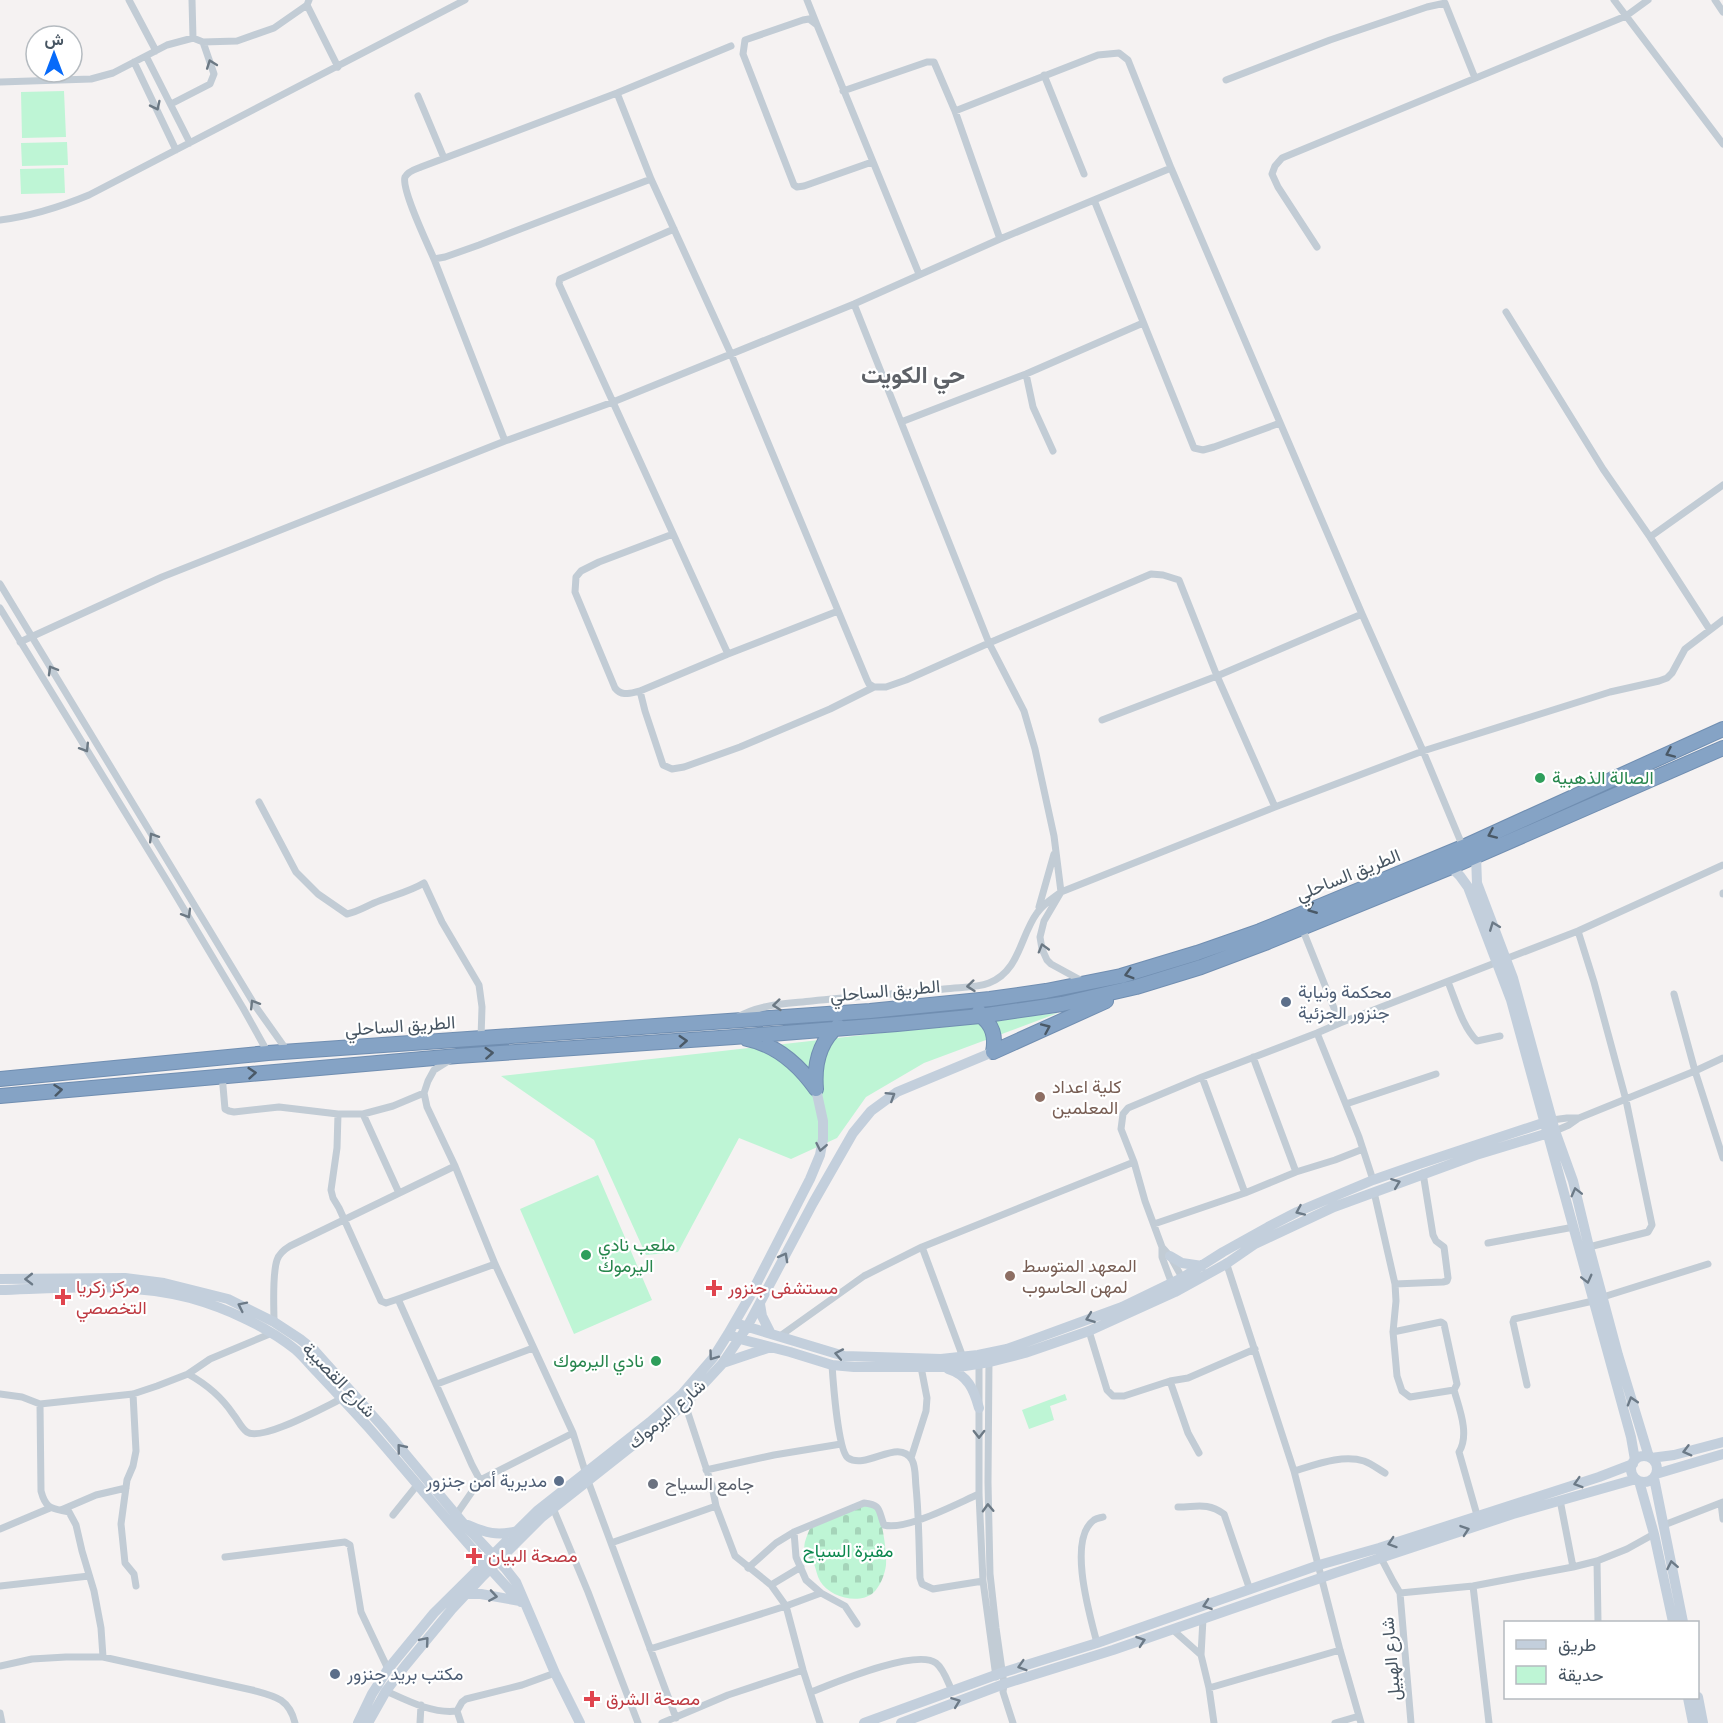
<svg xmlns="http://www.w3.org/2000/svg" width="1723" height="1723" font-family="Signika,Vazirmatn,sans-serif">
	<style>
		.cemetery { fill: url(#cemetery-stones) }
		.park { fill: #bef5d5 }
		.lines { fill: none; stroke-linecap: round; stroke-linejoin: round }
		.highway-casing { stroke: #708eb1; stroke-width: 16 }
		.street { stroke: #c2ccd5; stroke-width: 7 }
		.secondary { stroke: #c3cfdc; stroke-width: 10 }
		.highway { stroke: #85a3c5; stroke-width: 14 }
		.oneway { stroke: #6c7984 }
		.oneway2 { stroke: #4a5967 }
		.oneway3 { stroke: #6c7a87 }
		.leisure-dot { fill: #2e9e5b; stroke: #fff; stroke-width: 2 }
		.service-dot { fill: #5c6f8a; stroke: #fff; stroke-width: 2 }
		.education-dot { fill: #8d6e63; stroke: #fff; stroke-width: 2 }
		.health-dot { fill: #e0444e; stroke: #fff; stroke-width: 2 }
		.worship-dot { fill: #6b7280; stroke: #fff; stroke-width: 2 }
		.labels { text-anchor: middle; stroke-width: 4.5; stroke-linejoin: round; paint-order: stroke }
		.leisure-label { font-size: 18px; fill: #27864d; stroke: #fff; text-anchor: start }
		.street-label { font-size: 18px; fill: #475562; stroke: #fff }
		.service-label { font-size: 18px; fill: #4e5e75; stroke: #fff; text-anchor: start }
		.education-label { font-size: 18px; fill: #785e54; stroke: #fff; text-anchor: start }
		.health-label { font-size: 18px; fill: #be3a42; stroke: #fff; text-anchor: start }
		.worship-label { font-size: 18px; fill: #5b616d; stroke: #fff; text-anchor: start }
		.park-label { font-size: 18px; fill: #0d884f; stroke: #fff }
		.district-label { font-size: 24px; font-weight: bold; fill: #5e6268; stroke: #fff }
	</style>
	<defs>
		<pattern id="cemetery-stones" width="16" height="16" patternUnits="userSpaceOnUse" patternTransform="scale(1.5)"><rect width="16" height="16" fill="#bef5d5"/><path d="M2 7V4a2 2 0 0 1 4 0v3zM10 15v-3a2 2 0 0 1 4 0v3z" fill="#a5d4b9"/></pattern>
	</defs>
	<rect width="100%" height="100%" fill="#f5f2f2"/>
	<path class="cemetery" d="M 859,1505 L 878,1505 C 881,1524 887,1545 886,1565 C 885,1574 880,1587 873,1593 C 859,1605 829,1597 820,1581 C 817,1576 816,1569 814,1564 C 811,1557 813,1563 808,1557 C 800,1548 807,1537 810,1528 Z"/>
	<path class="park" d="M 64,91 L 66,137 L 22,138 L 21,92 Z
		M 67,142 L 68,165 L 22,166 L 21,143 Z
		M 64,168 L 65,193 L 21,194 L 20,169 Z
		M 1058,1013 L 924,1063 L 866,1097 L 837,1138 L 791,1159 L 739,1138 L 678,1252 L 646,1255 L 594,1140 L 501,1076 Z
		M 598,1175 L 652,1300 L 574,1334 L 520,1209 Z
		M 1065,1394 L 1067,1400 L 1050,1406 L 1054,1420 L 1029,1429 L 1022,1410 Z"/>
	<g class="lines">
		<g class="highway-casing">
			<path id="highway" d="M 979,1012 C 981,1017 985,1019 988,1023 C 995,1032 995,1042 993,1052
				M 747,1039 C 777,1045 799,1065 816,1089
				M 993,1052 L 1106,1001
				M 0,1079 L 268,1053 L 870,1011 L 990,999 L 1046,991 L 1121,976 L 1197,953 L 1260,931 L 1463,847 L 1723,729
				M 816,1089 C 814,1065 819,1042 838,1026
				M 0,1096 L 457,1056 L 734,1037 L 897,1024 L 980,1016 L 1062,1004 L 1136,987 L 1201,967 L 1265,943 L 1451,867 L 1723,748"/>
		</g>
		<path class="street" d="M 129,0 L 156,51
			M 192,0 L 193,38
			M 309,0 L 307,5 L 338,67
			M 807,0 L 817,25
			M 1614,0 L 1723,144
			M 1715,0 L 1723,12
			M 146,56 L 190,143
			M 134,62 L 176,150
			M 1044,75 L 1084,174
			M 1226,80 L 1330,40 L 1427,7 L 1445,3 L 1475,78
			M 0,82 L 91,79 L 113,73 L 167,45 L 193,38 L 203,42 L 237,41 L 274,28 L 307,5
			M 843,91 L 927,62 L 934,62 L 955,111 L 1098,55 L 1119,53 L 1128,60 L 1171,168
			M 617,93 L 651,179 L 731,354 L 867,680 L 869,684 L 874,687
			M 418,96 L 444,158
			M 171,104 L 210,84 L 214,74 L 203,42
			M 955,111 L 1000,239
			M 872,162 L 804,186 L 797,187 L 794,185 L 743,54 L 745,40 L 803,20 L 809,19 L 817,25 L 919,274
			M 651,179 L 479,245 L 445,257 L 434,259 C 428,245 401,189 405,177 C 408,171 416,169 421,167 L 617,93 L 731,46
			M 1094,200 L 1194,448 L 1203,450 L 1214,447 L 1280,423
			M 0,220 C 32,216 60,207 89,195 L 465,0
			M 674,229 L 560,279 L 559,284 L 728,654
			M 1317,247 L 1278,187 L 1272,174 L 1275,166 L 1282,158 L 1626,16 L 1648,0
			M 434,259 L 505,441
			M 854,304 L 989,643 L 1024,711 L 1035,749 L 1054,836 L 1061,892 L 1044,921 L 1040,937 L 1042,949 L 1047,960 L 1051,964 L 1084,982
			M 1506,312 L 1603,469 L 1650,537 L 1710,630
			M 1026,374 L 1033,407 L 1053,451
			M 901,422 L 1026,374 L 1143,323
			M 673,534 L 599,562 L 581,571 L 576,577 L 575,592 L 615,688 C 622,697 630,693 640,691 L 645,711 L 663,765 L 672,769 L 684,767 L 740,747 L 830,709 L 874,687 L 886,687 L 906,680 L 989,643 L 1151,574 L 1163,575 L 1179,580 L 1217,676 L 1275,807
			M 1650,537 L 1723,485
			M 0,584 L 256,1007 L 288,1052
			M 0,608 L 169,884 L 243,1008 L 268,1053
			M 20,642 L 162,577 L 505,441 L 613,402 L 854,304 L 1000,239 L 1171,168 L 1362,614 L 1423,751 L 1463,847
			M 640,691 L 728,654 L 838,611
			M 1102,720 L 1217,676 L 1362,614
			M 259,802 L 296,872 L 318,894 L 347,914 C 357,912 365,907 374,903 C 391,896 409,892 424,883 L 442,922 L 479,985 L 482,1007 L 481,1038
			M 1723,893 L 1723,894
			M 1039,907 L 1054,854
			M 1302,928 L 1340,1023
			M 1578,931 L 1594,982 L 1626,1100 L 1652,1225 L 1648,1232 L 1589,1247
			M 1448,982 C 1456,1001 1462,1026 1477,1041 L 1500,1036
			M 1674,994 L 1695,1071 L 1723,1158
			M 736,1018 C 759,1004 785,1004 812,1001 C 856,996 900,994 944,989 C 959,987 976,988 989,983 C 1020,971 1020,936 1037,913 C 1043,904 1053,898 1061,892 L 1275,807 L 1423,751 L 1610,692 L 1659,681 L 1667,678 L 1672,673 L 1685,649 L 1723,620
			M 1317,1033 L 1359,1137 L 1373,1180
			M 1253,1057 L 1296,1172
			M 450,1060 L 434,1070 L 428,1081 L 424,1093 L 427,1107 L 455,1166 L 495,1264 L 573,1433 L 585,1471
			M 222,1075 L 225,1109 L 229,1111 L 234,1112 L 279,1107 L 338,1114 L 363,1114 L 393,1106 L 424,1093
			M 1202,1077 L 1245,1193
			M 1346,1104 L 1436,1074
			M 338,1114 L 337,1148 L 331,1190 L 333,1198 L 339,1208 L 381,1301 L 386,1303 L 398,1299 L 495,1264
			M 363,1114 L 399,1193
			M 1552,1120 L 1567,1118 L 1579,1118
			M 1555,1131 L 1569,1125 L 1579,1118 L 1695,1071 L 1723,1058
			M 1374,1192 L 1395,1284 L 1396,1301 L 1393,1332 L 1397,1376 L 1402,1391 L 1410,1397 L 1454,1390
			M 1154,1224 L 1245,1193 L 1296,1172 L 1335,1160 L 1363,1149
			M 1488,1243 L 1574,1227
			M 922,1247 L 964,1360
			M 1162,1247 L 1162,1257 L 1172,1284
			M 1226,1262 L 1294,1471 L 1340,1650 L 1361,1723
			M 1184,1281 L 1170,1256 L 1162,1247 L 1145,1201 L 1134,1162 L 1121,1129 L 1123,1114 L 1128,1108 L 1202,1077 L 1317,1033 L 1340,1023 L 1578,931 L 1723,865
			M 1395,1284 L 1443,1282 L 1447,1281 L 1448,1278 L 1444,1247 L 1436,1241 L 1433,1235 L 1423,1173
			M 1603,1297 L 1708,1264
			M 398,1299 L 472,1465 L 480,1480
			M 274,1322 C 274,1306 272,1275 277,1260 C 279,1254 285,1249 290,1246 L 455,1166
			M 1089,1331 L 1107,1390 L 1113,1396 L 1124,1396 L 1170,1381 L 1188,1378 L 1255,1349
			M 1393,1332 L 1441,1322 L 1444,1324 L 1457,1384 L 1454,1390 C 1459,1408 1470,1434 1459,1452 L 1477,1515
			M 780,1336 L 864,1276 L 922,1247 L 1134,1162
			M 989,1359 L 988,1482 L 990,1574 L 996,1628 L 1004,1684 L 1003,1692 L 1013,1723
			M 979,1362 L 979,1494 L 983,1581 L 996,1677
			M 832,1365 C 833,1380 838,1451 848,1458 C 867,1470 899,1437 912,1460 C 916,1467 915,1478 916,1487 C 919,1517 919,1548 920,1578 L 922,1584 L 933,1589 L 983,1581
			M 188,1374 C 206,1384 221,1396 233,1414 C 238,1420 241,1428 247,1432 C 262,1442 326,1406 343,1398
			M 1170,1381 L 1188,1433 L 1199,1453
			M 437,1384 L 533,1348
			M 1527,1385 L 1513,1322 L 1514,1319 L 1593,1301
			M 0,1394 L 22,1397 L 40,1404 L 133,1394 L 157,1386 L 188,1374 L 210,1359 L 272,1333
			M 133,1394 L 136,1451 L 133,1466 L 127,1480 L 121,1524 L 125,1563 L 134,1574 L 136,1586
			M 40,1404 L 41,1491 C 46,1510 52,1508 69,1512 L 76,1525 L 82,1551 L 94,1591 L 101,1628 L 103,1657
			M 685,1404 L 712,1486 L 716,1506 L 735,1556 L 771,1585 L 786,1606 L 803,1670 L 820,1723
			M 911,1458 L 926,1411 L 927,1398 L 921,1367
			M 706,1470 L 774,1455 L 841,1444
			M 1294,1471 C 1315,1465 1342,1454 1364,1461 C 1372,1464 1378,1469 1385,1473
			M 588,1481 L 676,1718
			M 1560,1500 L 1573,1567
			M 1721,1503 L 1723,1519
			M 1178,1507 C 1197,1507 1207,1502 1224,1514 L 1250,1590
			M 553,1508 L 588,1592 L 638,1723
			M 61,1510 L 96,1495 L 126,1488
			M 393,1515 L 418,1484
			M 456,1515 L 480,1480 L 573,1433
			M 1664,1525 L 1723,1502
			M 0,1529 L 50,1508
			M 794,1532 L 796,1557 L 806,1580 L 821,1593
			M 611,1543 L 716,1506
			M 225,1557 L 345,1542 L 350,1545 L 361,1612 L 388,1669
			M 1381,1558 L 1393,1581 L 1400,1593 L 1473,1586 L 1573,1567 L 1597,1561 L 1627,1549 L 1654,1534
			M 1597,1561 L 1598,1622
			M 748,1568 L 776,1543 L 794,1532 L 864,1503 C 882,1505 878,1510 884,1525 C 906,1531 958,1503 979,1494
			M 771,1585 L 801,1567
			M 0,1586 L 89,1576
			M 1473,1586 L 1489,1723
			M 1400,1593 L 1411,1723
			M 1203,1619 L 1201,1655 L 1209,1688 L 1214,1723
			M 1173,1630 L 1201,1655
			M 1097,1643 C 1090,1616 1067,1539 1094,1520 C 1097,1518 1100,1518 1103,1517
			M 650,1649 L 786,1606 L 821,1593 L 845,1606 L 857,1624
			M 0,1666 L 32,1659 L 66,1657 L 103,1657 L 252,1690 C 274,1696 289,1698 295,1723
			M 1209,1688 L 1340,1650
			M 386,1691 C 408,1701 433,1714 457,1711 L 462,1702 L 466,1699 L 522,1685 L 555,1673
			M 811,1692 C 834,1683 916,1648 936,1663 C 944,1669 948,1683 952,1691
			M 457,1711 L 461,1723
			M 0,1713 L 2,1723
			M 420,1723 L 421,1705
			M 662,1723 L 728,1695 L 803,1670
			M 1335,1723 L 1359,1716"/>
		<path class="secondary" d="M 1476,856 L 1477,883 L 1513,978 L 1555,1131 L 1573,1181 L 1589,1247 L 1618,1355 L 1649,1457
			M 1451,867 L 1460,876 L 1468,887 L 1511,1000 L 1631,1437 L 1635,1460
			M 1170,1256 L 1182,1263 L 1202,1266
			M 0,1279 L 125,1278 L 164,1283 L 228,1299 L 274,1322 L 300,1339 L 315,1351 L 382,1426 L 463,1523 L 505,1568 L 516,1582 L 555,1673 L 580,1723
			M 0,1290 C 63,1288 129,1282 190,1298 C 226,1308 268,1327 296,1350 C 304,1357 311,1366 318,1373 C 335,1391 352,1409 368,1427 C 419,1485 467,1546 521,1602
			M 760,1304 L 762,1316 L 771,1334
			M 735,1323 L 844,1356 L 941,1359 L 978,1355 L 1007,1349 L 1122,1307 L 1182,1278 L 1223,1252 L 1268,1227 L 1297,1212 L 1373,1180 L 1419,1164 L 1552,1120
			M 728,1334 L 740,1339 L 790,1352 L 832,1365 L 854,1367 L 936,1367 L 965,1366 L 990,1362 L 1025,1353 L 1089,1331 L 1175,1292 L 1226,1264 L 1255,1244 L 1334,1207 L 1476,1155 L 1555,1131
			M 723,1363 L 771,1347
			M 948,1369 C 968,1375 974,1390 979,1408
			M1631 1469a13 13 0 1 1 26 0a13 13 0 1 1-26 0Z
			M 1651,1458 L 1674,1455 L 1723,1442
			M 1656,1474 L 1723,1454
			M 1654,1478 L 1683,1622
			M 1639,1481 L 1654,1534 L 1673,1622
			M 468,1525 C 486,1533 497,1536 517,1531
			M 466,1594 L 481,1594 L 520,1601
			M 1698,1697 L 1703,1723
			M 1688,1698 L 1693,1723
			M 358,1723 L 372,1694 L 388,1669 L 434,1613 L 537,1511 L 650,1422 L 682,1394 L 713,1358 L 728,1334 L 750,1296 L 810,1179 L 820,1155 L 823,1139 L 823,1121 L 816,1089
			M 368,1723 L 386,1691 L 405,1666 L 452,1609 L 481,1578 L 542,1517 L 685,1404 L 722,1364 L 747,1327 L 813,1203 L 853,1133 L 871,1111 L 897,1092 L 993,1052
			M 864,1723 L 1001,1673 L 1097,1643 L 1319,1565 L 1379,1548 L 1599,1477 L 1633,1464
			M 901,1723 L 1004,1684 L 1113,1650 L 1335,1573 L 1513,1514 L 1636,1479"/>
		<use href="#highway" class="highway"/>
	</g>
	<defs><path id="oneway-chevron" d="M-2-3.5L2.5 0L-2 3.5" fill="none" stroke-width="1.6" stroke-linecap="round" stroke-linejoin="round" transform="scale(1.5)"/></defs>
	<g class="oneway">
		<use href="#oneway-chevron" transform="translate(211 64) rotate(-110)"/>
		<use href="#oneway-chevron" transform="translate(156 106) rotate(64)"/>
		<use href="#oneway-chevron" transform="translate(52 670) rotate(-120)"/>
		<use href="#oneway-chevron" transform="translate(85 748) rotate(58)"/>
		<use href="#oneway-chevron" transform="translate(153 837) rotate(-122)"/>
		<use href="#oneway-chevron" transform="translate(187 914) rotate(59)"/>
		<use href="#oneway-chevron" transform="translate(1043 948) rotate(-106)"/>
		<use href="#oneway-chevron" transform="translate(971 986) rotate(174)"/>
		<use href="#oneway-chevron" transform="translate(254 1004) rotate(-122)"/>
		<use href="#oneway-chevron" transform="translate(777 1005) rotate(174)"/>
		<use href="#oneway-chevron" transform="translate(979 1434) rotate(90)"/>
		<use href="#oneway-chevron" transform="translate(988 1508) rotate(-92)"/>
	</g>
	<g class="oneway2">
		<use href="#oneway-chevron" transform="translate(1670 753) rotate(156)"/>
		<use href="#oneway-chevron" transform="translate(1492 834) rotate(156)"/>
		<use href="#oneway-chevron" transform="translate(1312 909) rotate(158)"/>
		<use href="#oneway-chevron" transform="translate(1129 974) rotate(164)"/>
		<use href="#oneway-chevron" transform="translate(1046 1028) rotate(-24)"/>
		<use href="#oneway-chevron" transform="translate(683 1041) rotate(-4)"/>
		<use href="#oneway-chevron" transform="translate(489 1053) rotate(-4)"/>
		<use href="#oneway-chevron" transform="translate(252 1073) rotate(-5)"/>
		<use href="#oneway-chevron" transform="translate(58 1090) rotate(-6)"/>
	</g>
	<g class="oneway3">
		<use href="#oneway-chevron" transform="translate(1494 926) rotate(-111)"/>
		<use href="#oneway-chevron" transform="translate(891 1096) rotate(-32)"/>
		<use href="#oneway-chevron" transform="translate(821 1147) rotate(101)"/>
		<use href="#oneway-chevron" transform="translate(1396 1183) rotate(-21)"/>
		<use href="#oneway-chevron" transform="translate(1576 1192) rotate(-104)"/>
		<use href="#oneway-chevron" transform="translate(1300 1211) rotate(156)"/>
		<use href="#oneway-chevron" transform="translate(784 1257) rotate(-61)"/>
		<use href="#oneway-chevron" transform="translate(29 1279) rotate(179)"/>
		<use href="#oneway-chevron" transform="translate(1587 1279) rotate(76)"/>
		<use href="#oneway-chevron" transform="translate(242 1306) rotate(-154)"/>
		<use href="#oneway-chevron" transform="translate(1090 1318) rotate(160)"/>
		<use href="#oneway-chevron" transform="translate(839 1354) rotate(-169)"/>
		<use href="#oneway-chevron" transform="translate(713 1356) rotate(126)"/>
		<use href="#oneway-chevron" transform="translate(1632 1401) rotate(-107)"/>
		<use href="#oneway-chevron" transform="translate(401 1448) rotate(-129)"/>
		<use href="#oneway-chevron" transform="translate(1687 1451) rotate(165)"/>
		<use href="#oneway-chevron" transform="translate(1578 1483) rotate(163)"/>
		<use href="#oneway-chevron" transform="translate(1465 1530) rotate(-19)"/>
		<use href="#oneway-chevron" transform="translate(1392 1543) rotate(162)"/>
		<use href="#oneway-chevron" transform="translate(1672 1565) rotate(-101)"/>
		<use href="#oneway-chevron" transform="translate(493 1596) rotate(9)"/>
		<use href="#oneway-chevron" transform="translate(1207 1605) rotate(161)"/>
		<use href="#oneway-chevron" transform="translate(425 1641) rotate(-50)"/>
		<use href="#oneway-chevron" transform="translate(1141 1641) rotate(-19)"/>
		<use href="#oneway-chevron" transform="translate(1022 1666) rotate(163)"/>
		<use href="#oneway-chevron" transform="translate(956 1702) rotate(-21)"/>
	</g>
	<g class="leisure-dot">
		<circle cx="1540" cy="778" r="6"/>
		<circle cx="586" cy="1255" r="6"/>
		<circle cx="656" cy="1361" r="6"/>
	</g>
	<g class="service-dot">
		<circle cx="1286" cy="1002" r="6"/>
		<circle cx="559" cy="1481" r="6"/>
		<circle cx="335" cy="1674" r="6"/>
	</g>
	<g class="education-dot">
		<circle cx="1040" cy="1097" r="6"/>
		<circle cx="1010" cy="1276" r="6"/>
	</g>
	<g class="health-dot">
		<path d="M711 1279h6v6h6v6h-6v6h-6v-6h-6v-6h6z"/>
		<path d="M60 1288h6v6h6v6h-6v6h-6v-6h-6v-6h6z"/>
		<path d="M471 1547h6v6h6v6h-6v6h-6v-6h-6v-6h6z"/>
		<path d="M589 1690h6v6h6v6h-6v6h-6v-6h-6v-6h6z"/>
	</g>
	<circle class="worship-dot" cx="653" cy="1484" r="6"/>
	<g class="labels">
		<g class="leisure-label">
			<text x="1552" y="784">الصالة الذهبية</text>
			<text x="598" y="1251">ملعب نادي<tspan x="598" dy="21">اليرموك</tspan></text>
			<text x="644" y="1367" text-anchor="end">نادي اليرموك</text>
		</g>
		<g class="street-label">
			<text transform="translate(1348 875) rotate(-22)" y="6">الطريق الساحلي</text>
			<text transform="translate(885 991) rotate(-5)" y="6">الطريق الساحلي</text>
			<text transform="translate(400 1026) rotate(-4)" y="6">الطريق الساحلي</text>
			<text transform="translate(339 1380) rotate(46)" y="6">شارع القصيبة</text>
			<text transform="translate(667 1414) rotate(-41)" y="6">شارع اليرموك</text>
			<text transform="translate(1391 1659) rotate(-95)" y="6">شارع الهبيل</text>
		</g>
		<g class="service-label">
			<text x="1298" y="998">محكمة ونيابة<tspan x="1298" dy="21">جنزور الجزئية</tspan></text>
			<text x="547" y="1487" text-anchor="end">مديرية أمن جنزور</text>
			<text x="347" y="1680">مكتب بريد جنزور</text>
		</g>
		<g class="education-label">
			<text x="1052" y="1093">كلية اعداد<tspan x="1052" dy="21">المعلمين</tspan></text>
			<text x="1022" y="1272">المعهد المتوسط<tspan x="1022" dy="21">لمهن الحاسوب</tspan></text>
		</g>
		<g class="health-label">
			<text x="76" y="1293">مركز زكريا<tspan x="76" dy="21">التخصصي</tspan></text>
			<text x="728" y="1294">مستشفى جنزور</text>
			<text x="488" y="1562">مصحة البيان</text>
			<text x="606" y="1705">مصحة الشرق</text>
		</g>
		<g class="worship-label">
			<text x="665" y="1490">جامع السياح</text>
		</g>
		<g class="park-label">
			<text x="848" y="1557">مقبرة السياح</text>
		</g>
		<g class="district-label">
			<text x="913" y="383">حي الكويت</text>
		</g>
	</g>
	<rect x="1504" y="1621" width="195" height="78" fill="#ffffff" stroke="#b5bbc0" stroke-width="1.5"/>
	<rect x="1516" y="1640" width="30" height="9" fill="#c3cfdc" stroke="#b5bbc0" stroke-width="1.5"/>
	<text x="1558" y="1651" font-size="18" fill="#475562">طريق</text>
	<rect x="1516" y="1666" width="30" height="18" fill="#bef5d5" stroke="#b5bbc0" stroke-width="1.5"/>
	<text x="1558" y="1681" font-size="18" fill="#475562">حديقة</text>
	<g transform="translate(54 54)"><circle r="28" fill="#ffffff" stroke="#b5bbc0" stroke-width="1.5"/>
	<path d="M0-4.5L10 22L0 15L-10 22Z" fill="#076afa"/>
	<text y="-9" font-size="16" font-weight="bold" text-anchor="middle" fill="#475562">ش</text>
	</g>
</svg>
